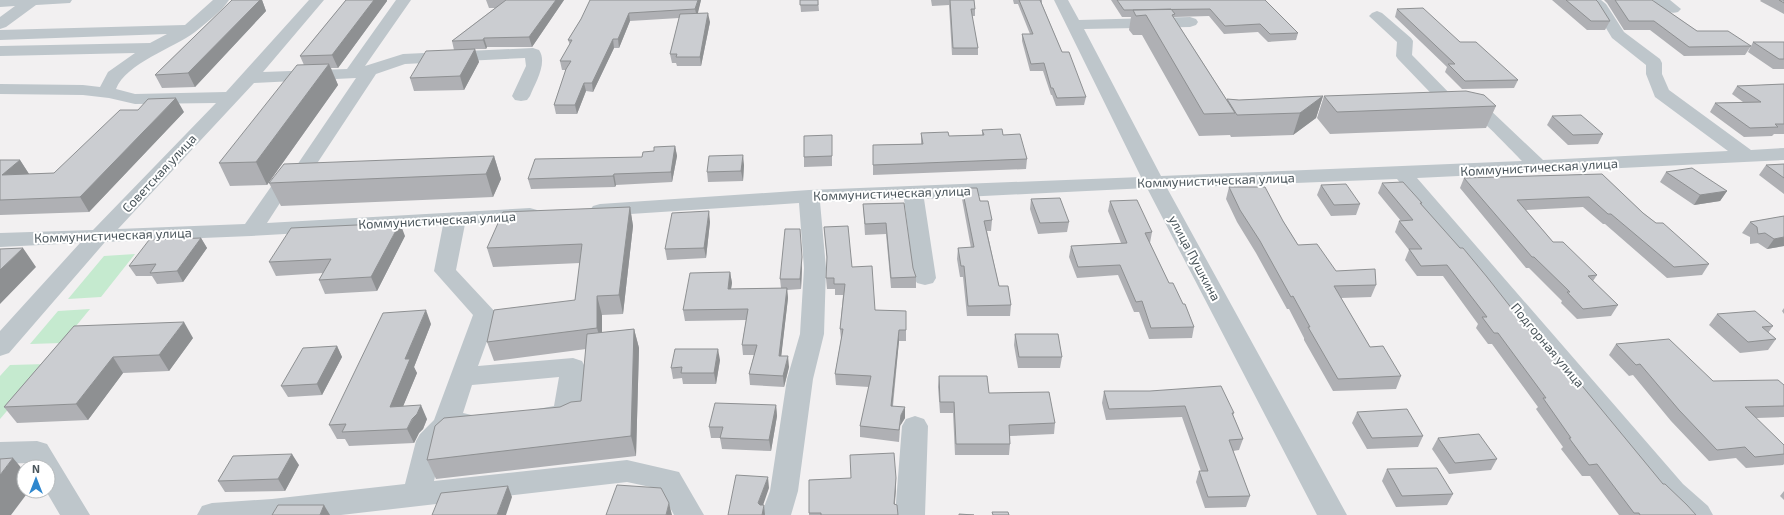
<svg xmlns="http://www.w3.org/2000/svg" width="1784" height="515" font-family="'Exo 2',sans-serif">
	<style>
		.green { fill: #c5eacf }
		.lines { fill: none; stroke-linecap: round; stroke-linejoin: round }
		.minor { fill: #bec6cb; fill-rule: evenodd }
		.wall { fill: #afb0b4 }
		.shaded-wall { fill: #8e9092 }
		.building { fill: #cbcdd1; stroke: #8e9092 }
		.labels { text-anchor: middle; stroke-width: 4; stroke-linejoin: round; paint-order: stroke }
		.street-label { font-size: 13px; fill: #4a555b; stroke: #fff }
	</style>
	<rect width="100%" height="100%" fill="#f2f0f1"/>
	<path class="green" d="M 135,254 L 101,297 L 68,299 L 104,256 Z
		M 90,309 L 62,343 L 30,344 L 58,311 Z
		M 47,364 L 0,419 L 0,376 L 10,365 Z"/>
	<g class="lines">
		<path class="minor" d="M 0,0 L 72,0 L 70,3 L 36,5 L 6,27 L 0,29 L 0,17 L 15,6 L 0,7 Z
			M 213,0 L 229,0 C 222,11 206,23 195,32 C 174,48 126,63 116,89 L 135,94 L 226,92 L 309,0 L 324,0 L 263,72 L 347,69 L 396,0 L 411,0 L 365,66 L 403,54 L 533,48 L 539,50 C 548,63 535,83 530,96 L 527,100 L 521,101 L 515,100 L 512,96 L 526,66 L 525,58 L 405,64 L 376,74 L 316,165 L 330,167 L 333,171 L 330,175 L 305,178 L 289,189 L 267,223 L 530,208 L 537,210 L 540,214 L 537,218 L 530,220 L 465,224 L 456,270 L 497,314 L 478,366 L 573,358 L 582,361 L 585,367 L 579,415 L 575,422 C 563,426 550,427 538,423 L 534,416 L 538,409 L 554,406 L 559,377 L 472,385 L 463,413 L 476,416 L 480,423 L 476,430 L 453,434 L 442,445 L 434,481 L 627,460 L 679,472 L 704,515 L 674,515 L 660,489 L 627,482 L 341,515 L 197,515 L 202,506 L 212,503 L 272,499 L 405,484 L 416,441 L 420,434 L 434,420 L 473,315 L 434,271 L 443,225 L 251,236 L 105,242 L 9,353 L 0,356 L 0,331 L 80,243 L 0,247 L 0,233 L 93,230 L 216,103 L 135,104 L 109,98 L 83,95 L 0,94 L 0,84 L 83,85 L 100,87 L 108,72 L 135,53 L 0,56 L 0,46 L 150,43 L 167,34 L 0,40 L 0,30 L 185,25 ZM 356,78 L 293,171 L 275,181 L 245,224 L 118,229 L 254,83 Z
			M 1054,0 L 1068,0 L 1079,20 L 1190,17 L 1196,19 L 1198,22 L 1196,25 L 1190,27 L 1084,29 L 1161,176 L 1522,161 C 1514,153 1481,118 1474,115 C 1464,112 1456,112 1447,110 L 1398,59 L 1396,56 L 1397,42 L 1369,16 L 1372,13 L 1377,11 L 1382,13 L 1411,38 L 1413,41 L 1412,55 L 1460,104 L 1465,103 L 1487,107 L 1543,160 L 1728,151 L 1655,97 L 1646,74 L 1646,65 L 1612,38 L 1595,10 L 1584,0 L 1601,0 L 1606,4 L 1624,32 L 1660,59 L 1662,63 L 1662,74 L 1669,90 L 1751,150 L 1784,148 L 1784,160 L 1417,178 L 1683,484 L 1708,506 L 1713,515 L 1679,515 L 1663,500 L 1397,179 L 1167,188 L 1347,515 L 1317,515 L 1147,188 L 924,199 L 936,278 L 933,283 L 925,285 L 917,283 L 914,278 L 904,199 L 820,202 L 826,268 L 824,334 L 813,379 L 798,491 L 791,515 L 761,515 L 770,491 L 787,379 L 800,334 L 804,268 L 799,203 L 600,216 L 593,214 L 590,210 L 593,206 L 600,204 L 809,190 L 1141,177 Z
			M 1653,0 L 1670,0 L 1681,9 L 1678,12 C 1669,15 1658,8 1653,0 Z
			M 915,416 L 924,419 L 928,426 L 925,515 L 895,515 L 902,426 L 906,419 Z
			M 37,441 L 47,444 L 90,515 L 60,515 L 46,491 L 48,491 L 48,467 L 32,467 L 29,463 L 0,464 L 0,442 Z"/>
	</g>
	<path class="wall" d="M 232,0 L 262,0 L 266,11 L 195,87 L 162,88 L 155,75 Z
		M 346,0 L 387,0 L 387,1 L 338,68 L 331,68 L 338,85 L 267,185 L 230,186 L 219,163 L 304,65 L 300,56 Z
		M 486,0 L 564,0 L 532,47 L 487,47 L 486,49 L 475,49 L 479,62 L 464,90 L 414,91 L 410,78 L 454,50 L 452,41 L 495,8 L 489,8 Z
		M 701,0 L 697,14 L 710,22 L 701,66 L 677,66 L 676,63 L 672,63 L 670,54 L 679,18 L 630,21 L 619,48 L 614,48 L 593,92 L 586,91 L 577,114 L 556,114 L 554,105 L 566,70 L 562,70 L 560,61 L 570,45 L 568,40 L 581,19 Z
		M 800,0 L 818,0 L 819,11 L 801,12 Z
		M 931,0 L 974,0 L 975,9 L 975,16 L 972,16 L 978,48 L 978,55 L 952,55 L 949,5 L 932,6 Z
		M 1013,0 L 1042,0 L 1042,4 L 1062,52 L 1086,97 L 1084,105 L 1056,106 L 1052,95 L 1051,95 L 1043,71 L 1030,71 L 1022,41 L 1022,34 L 1030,34 L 1018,4 L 1014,4 Z
		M 1111,0 L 1265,0 L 1298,33 L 1296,40 L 1268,42 L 1258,32 L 1224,34 L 1209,16 L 1174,17 L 1174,18 L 1227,100 L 1227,99 L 1239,100 L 1323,96 L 1316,118 L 1293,135 L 1231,137 L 1230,135 L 1199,136 L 1142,35 L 1133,35 L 1129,30 L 1131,17 L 1122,17 Z
		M 1552,0 L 1596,0 L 1610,21 L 1605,30 L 1587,30 Z
		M 1604,0 L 1652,0 L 1697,31 L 1751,46 L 1745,55 L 1684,56 L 1650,30 L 1624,30 L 1607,3 Z
		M 1761,0 L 1784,0 L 1784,14 L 1760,1 Z
		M 1397,9 L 1460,42 L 1518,80 L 1514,88 L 1462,89 L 1445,72 L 1447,67 L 1395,17 Z
		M 1753,42 L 1784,42 L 1784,69 L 1773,69 L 1748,52 Z
		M 1784,84 L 1784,134 L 1774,134 L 1772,136 L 1744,137 L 1710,112 L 1715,103 L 1743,102 L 1732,94 L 1737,86 Z
		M 1324,96 L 1496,106 L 1486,128 L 1330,134 L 1317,118 Z
		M 184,112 L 89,212 L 0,215 L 0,160 L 20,160 L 29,174 L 54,173 Z
		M 1552,116 L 1603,134 L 1598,144 L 1568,145 L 1547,125 Z
		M 982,130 L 1003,135 L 1027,159 L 1026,169 L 873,175 L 873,145 L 921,144 L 921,133 L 949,136 L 982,135 Z
		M 832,145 L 832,166 L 804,167 L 804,157 Z
		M 675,146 L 677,156 L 672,182 L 616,185 L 615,187 L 531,189 L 528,179 L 642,157 L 654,151 Z
		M 494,156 L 501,179 L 493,197 L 281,206 L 269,183 Z
		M 1784,164 L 1784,194 L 1759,175 L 1766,165 Z
		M 744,165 L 743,181 L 708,182 L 707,172 Z
		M 1666,172 L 1727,191 L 1720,201 L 1694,205 L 1660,182 Z
		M 1602,174 L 1643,213 L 1709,264 L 1702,275 L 1667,278 L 1605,224 L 1603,224 L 1583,207 L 1526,210 L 1553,242 L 1597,275 L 1593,281 L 1618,305 L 1611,316 L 1577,319 L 1561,303 L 1562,301 L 1529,268 L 1526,268 L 1460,188 L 1464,178 Z
		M 1382,183 L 1422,203 L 1421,204 L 1542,347 L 1663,484 L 1696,515 L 1619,515 L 1590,476 L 1582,476 L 1561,449 L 1563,447 L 1536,409 L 1538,407 L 1492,344 L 1488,344 L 1476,328 L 1478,324 L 1443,276 L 1417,276 L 1405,260 L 1409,250 L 1395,232 L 1399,221 L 1401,221 L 1378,193 Z
		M 1321,185 L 1360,204 L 1356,215 L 1331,216 L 1317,195 Z
		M 1229,187 L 1283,221 L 1298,245 L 1336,271 L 1376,285 L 1371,297 L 1341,298 L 1370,347 L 1401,376 L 1396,389 L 1333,391 L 1304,340 L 1304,338 L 1289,309 L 1287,309 L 1256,253 L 1237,222 L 1226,199 Z
		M 962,188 L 980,201 L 992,220 L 991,231 L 987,231 L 999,286 L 1011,305 L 1010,316 L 967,316 L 963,277 L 960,277 L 957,259 L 958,248 L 971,248 L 962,199 Z
		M 1031,199 L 1069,222 L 1067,232 L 1038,234 L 1030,209 Z
		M 1110,201 L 1152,232 L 1150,243 L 1169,283 L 1194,327 L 1192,338 L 1149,339 L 1139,312 L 1134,312 L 1118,275 L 1077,278 L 1069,257 L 1071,246 L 1121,243 L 1108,211 Z
		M 904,203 L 913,268 L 916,277 L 916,288 L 891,288 L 886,234 L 865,235 L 863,204 Z
		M 630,207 L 633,226 L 623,314 L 602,315 L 602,333 L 634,329 L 639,348 L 636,456 L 436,479 L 427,460 L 560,407 L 581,401 L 586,349 L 494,361 L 487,342 L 575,300 L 580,263 L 493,267 L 487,248 Z
		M 1784,216 L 1784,246 L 1767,249 L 1758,243 L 1750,244 L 1750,237 L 1742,233 L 1750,222 Z
		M 710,222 L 706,258 L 667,260 L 665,249 Z
		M 824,227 L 852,267 L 875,310 L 906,311 L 906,341 L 899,341 L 893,406 L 905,418 L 900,426 L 899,442 L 860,437 L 860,426 L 869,387 L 836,385 L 835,374 L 841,339 L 840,329 L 843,295 L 835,295 L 835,289 L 827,289 L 826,278 L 827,261 Z
		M 405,236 L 377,291 L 325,294 L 319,280 L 323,273 L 276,276 L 269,262 Z
		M 201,238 L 207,248 L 183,282 L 157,284 L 152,276 L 136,276 L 129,266 Z
		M 802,268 L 801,289 L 787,290 L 788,298 L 781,356 L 789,367 L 784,387 L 750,385 L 749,374 L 754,355 L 743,355 L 742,345 L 746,320 L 685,321 L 683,310 L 730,272 L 732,283 L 731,289 L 781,288 L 780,279 Z
		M 1784,308 L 1784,314 L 1782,311 Z
		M 1717,314 L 1773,326 L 1768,333 L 1776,339 L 1768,350 L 1740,353 L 1709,325 Z
		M 431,324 L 414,367 L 417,373 L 403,406 L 427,419 L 423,429 L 419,433 L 414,443 L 349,446 L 345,439 L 337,439 L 329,425 Z
		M 74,326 L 193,338 L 169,371 L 123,373 L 88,420 L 17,423 L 4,407 Z
		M 1015,334 L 1062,357 L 1060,368 L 1018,368 L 1014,345 Z
		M 1616,344 L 1713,381 L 1784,385 L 1784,417 L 1756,418 L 1784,445 L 1784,464 L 1783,465 L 1746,468 L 1736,458 L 1709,461 L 1671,421 L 1633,375 L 1629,376 L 1609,355 Z
		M 337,346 L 342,357 L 322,395 L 288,397 L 281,386 Z
		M 720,360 L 716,384 L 683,384 L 682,378 L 673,379 L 671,368 Z
		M 939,376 L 989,393 L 1055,423 L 1054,434 L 1010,436 L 1010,444 L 1009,455 L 955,455 L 953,413 L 940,413 L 938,387 Z
		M 1104,391 L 1234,413 L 1233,415 L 1243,439 L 1239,450 L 1233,451 L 1250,496 L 1246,507 L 1205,508 L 1196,482 L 1199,471 L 1201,471 L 1182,417 L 1106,420 L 1102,403 Z
		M 776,405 L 777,416 L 771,451 L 722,449 L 720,438 L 711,438 L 709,427 Z
		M 1357,412 L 1423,436 L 1418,447 L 1367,449 L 1352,423 Z
		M 1438,438 L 1497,459 L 1491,470 L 1449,474 L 1432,449 Z
		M 299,465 L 285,491 L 225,492 L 218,481 Z
		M 1387,469 L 1453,494 L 1447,505 L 1396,507 L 1382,481 Z
		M 896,478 L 894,504 L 898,515 L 809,515 L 809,480 Z
		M 1784,491 L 1784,500 L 1780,496 Z"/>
	<path class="shaded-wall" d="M 260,0 L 262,0 L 266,11 L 195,87 L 188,73 Z
		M 374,0 L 387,0 L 387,1 L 338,68 L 332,55 Z
		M 556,0 L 564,0 L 532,47 L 529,37 Z
		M 698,0 L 701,0 L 697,17 L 695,9 Z
		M 629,13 L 630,21 L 619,48 L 618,39 Z
		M 708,13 L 710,22 L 701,66 L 700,57 Z
		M 484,38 L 487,47 L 486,49 L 483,40 Z
		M 613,39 L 614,48 L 593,92 L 592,83 Z
		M 475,49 L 479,62 L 464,90 L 460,76 Z
		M 329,64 L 338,85 L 267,185 L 256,162 Z
		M 584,83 L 586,91 L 577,114 L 575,105 Z
		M 1323,96 L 1316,118 L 1293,135 L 1300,113 Z
		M 176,98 L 184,112 L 89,212 L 80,197 Z
		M 675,146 L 677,156 L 672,182 L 671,172 Z
		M 743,155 L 744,165 L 743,181 L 741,171 Z
		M 494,156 L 501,179 L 493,197 L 486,174 Z
		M 20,160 L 29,174 L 2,175 Z
		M 614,174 L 616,185 L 615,187 L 613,176 Z
		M 1727,191 L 1720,201 L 1694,205 L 1700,195 Z
		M 630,207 L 633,226 L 623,314 L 619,295 Z
		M 709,211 L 710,222 L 706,258 L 704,248 Z
		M 400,223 L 405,236 L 377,291 L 371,277 Z
		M 1784,237 L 1784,246 L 1767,249 L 1774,239 Z
		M 201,238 L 207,248 L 183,282 L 177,271 Z
		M 23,248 L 36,267 L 0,304 L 0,270 Z
		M 802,257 L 802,268 L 801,289 L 800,279 Z
		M 730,272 L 732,283 L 729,300 L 728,289 Z
		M 787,288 L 788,298 L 780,367 L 779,356 Z
		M 597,296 L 602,315 L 602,347 L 597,328 Z
		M 426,310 L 431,324 L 414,367 L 417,373 L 397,421 L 390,407 L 405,359 Z
		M 184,322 L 193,338 L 169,371 L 159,355 Z
		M 634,329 L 639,348 L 636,456 L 631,436 Z
		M 899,330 L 899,341 L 891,417 L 891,406 Z
		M 337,346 L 342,357 L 322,395 L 317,384 Z
		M 718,349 L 720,360 L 716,384 L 714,373 Z
		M 788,356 L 789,367 L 784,387 L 783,376 Z
		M 113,357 L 123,373 L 88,420 L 76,404 Z
		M 421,405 L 427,419 L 423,429 L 419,433 L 414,443 L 407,429 Z
		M 776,405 L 777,416 L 771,451 L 769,440 Z
		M 905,407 L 905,418 L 900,426 L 899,442 L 901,415 Z
		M 292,454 L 299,465 L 285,491 L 278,479 Z
		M 13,458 L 24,471 L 24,491 L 29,491 L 11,515 L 0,515 L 0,475 Z
		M 768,477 L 769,488 L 760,514 L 758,503 Z
		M 896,478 L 896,489 L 894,515 L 894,504 Z
		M 508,486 L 512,497 L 506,515 L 497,515 Z
		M 669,503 L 672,515 L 666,515 Z
		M 324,505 L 330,515 L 320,515 Z
		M 764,505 L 765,515 L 762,515 Z"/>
	<path class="building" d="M 232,0 L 260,0 L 188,73 L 155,75 Z
		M 346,0 L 374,0 L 332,55 L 300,56 Z
		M 506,0 L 556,0 L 529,37 L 484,38 L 483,40 L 452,41 Z
		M 590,0 L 698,0 L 695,9 L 629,13 L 618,39 L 613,39 L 592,83 L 584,83 L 575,105 L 554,105 L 566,69 L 571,61 L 560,61 L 572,40 L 568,40 L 581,19 Z
		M 800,0 L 818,0 L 818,5 L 800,5 Z
		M 950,0 L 974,0 L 975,9 L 971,9 L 978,48 L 953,48 Z
		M 1019,0 L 1040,0 L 1062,52 L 1069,52 L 1086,97 L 1057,98 L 1053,88 L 1051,88 L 1044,63 L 1031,64 L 1022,34 L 1033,34 Z
		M 1117,0 L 1265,0 L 1298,33 L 1270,34 L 1260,24 L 1225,26 L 1210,9 L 1124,10 Z
		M 1566,0 L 1596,0 L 1598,2 L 1610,21 L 1591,21 Z
		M 1615,0 L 1652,0 L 1697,31 L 1728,31 L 1751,46 L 1689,47 L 1654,21 L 1629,21 Z
		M 1779,0 L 1784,0 L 1784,3 Z
		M 1423,8 L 1460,42 L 1476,42 L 1518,80 L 1465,81 L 1448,64 L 1455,64 L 1397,9 Z
		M 1171,9 L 1175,14 L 1172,15 L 1235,113 L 1204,114 L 1146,15 L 1136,16 L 1133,10 Z
		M 708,13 L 700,57 L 676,57 L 677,54 L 670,54 L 680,14 Z
		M 1753,42 L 1784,42 L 1784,59 L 1779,59 Z
		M 475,49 L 460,76 L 410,78 L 426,51 Z
		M 329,64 L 256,162 L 219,163 L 297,65 Z
		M 1784,84 L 1784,124 L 1775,124 L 1778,127 L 1750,128 L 1715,103 L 1761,102 L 1737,86 Z
		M 1466,91 L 1484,95 L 1496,106 L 1337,112 L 1324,96 Z
		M 1323,96 L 1300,113 L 1237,115 L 1227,99 L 1239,100 Z
		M 176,98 L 80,197 L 0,200 L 0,160 L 20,160 L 2,175 L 54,173 L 120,110 L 138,110 L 148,99 Z
		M 1581,115 L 1603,134 L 1573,135 L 1552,116 Z
		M 1002,129 L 1003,135 L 1020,134 L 1027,159 L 873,165 L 873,145 L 923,144 L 921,133 L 948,132 L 949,136 L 984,135 L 982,130 Z
		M 832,135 L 832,156 L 804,157 L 804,136 Z
		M 675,146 L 671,172 L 614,174 L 613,176 L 528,179 L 535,159 L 642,157 L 643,152 L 654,151 L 654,147 Z
		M 743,155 L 741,171 L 707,172 L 709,156 Z
		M 494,156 L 486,174 L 269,183 L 284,164 Z
		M 1784,164 L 1784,178 L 1766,165 Z
		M 1692,168 L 1727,191 L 1700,195 L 1666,172 Z
		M 1602,174 L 1643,213 L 1656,223 L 1663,223 L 1709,264 L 1674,267 L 1611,214 L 1608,214 L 1589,197 L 1517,200 L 1553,242 L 1563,242 L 1597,275 L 1588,276 L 1618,305 L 1583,309 L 1567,292 L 1570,292 L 1534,257 L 1532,257 L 1464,178 Z
		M 1403,182 L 1422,203 L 1420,203 L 1460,248 L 1463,248 L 1487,277 L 1542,347 L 1550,347 L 1663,484 L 1665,484 L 1687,505 L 1696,515 L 1640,515 L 1639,513 L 1634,513 L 1597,464 L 1589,465 L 1569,438 L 1571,438 L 1543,398 L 1546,398 L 1498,333 L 1494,333 L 1482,317 L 1487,317 L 1447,265 L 1421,266 L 1409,249 L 1422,249 L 1399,221 L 1413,220 L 1382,183 Z
		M 1346,184 L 1360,204 L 1334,205 L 1321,185 Z
		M 1229,187 L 1265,187 L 1283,221 L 1298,245 L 1317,244 L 1336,271 L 1375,269 L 1376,285 L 1334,286 L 1370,347 L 1383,346 L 1401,376 L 1338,379 L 1308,327 L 1310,327 L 1293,296 L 1291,297 L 1260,241 L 1240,210 Z
		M 962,188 L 977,188 L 980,201 L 988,201 L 992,220 L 984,221 L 999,286 L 1008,286 L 1011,305 L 968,306 L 964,266 L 961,266 L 958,248 L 974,247 Z
		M 1060,198 L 1069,222 L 1040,223 L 1031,199 Z
		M 1137,200 L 1152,232 L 1145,233 L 1169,283 L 1173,283 L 1183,304 L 1185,304 L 1194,327 L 1151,328 L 1142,301 L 1136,302 L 1120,265 L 1078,267 L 1071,246 L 1127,243 L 1110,201 Z
		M 904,203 L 913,268 L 916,277 L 891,278 L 886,223 L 865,224 L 863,204 Z
		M 630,207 L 619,295 L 597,296 L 597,328 L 487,342 L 494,310 L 575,300 L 582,244 L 487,248 L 503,212 Z
		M 709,211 L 704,248 L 665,249 L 672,213 Z
		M 1784,216 L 1784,237 L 1774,239 L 1765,233 L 1758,234 L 1757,227 L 1750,222 Z
		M 400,223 L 371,277 L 319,280 L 331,259 L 269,262 L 291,228 Z
		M 848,226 L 852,267 L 872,266 L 875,310 L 906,311 L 906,330 L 899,330 L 891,406 L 905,407 L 901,415 L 899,430 L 860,426 L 871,376 L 835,374 L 843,329 L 840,329 L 845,284 L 834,284 L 834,278 L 826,278 L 827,257 L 824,227 Z
		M 785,229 L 800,229 L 802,257 L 800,279 L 780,279 Z
		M 201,238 L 177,271 L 150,273 L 156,264 L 129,266 L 149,240 Z
		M 23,248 L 0,270 L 0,249 Z
		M 730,272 L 728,289 L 787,288 L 779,356 L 788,356 L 783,376 L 749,374 L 757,345 L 742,345 L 748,309 L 683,310 L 690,273 Z
		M 426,310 L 405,359 L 410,359 L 390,407 L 421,405 L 417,414 L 412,419 L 407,429 L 342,432 L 346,424 L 329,425 L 383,313 Z
		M 1755,311 L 1773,326 L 1762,327 L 1776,339 L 1748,342 L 1717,314 Z
		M 184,322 L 159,355 L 113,357 L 76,404 L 4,407 L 74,326 Z
		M 634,329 L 631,436 L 427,460 L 435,426 L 444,418 L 560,407 L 571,402 L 581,401 L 587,334 Z
		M 1015,334 L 1058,334 L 1062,357 L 1019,357 Z
		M 1669,339 L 1713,381 L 1778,380 L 1784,385 L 1784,406 L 1745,407 L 1784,445 L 1784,454 L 1755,457 L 1745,447 L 1717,450 L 1679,410 L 1640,364 L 1636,365 L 1616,344 Z
		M 337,346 L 317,384 L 281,386 L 303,348 Z
		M 675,349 L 718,349 L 714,373 L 681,373 L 682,367 L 671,368 Z
		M 939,376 L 987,376 L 989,393 L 1049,392 L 1055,423 L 1009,425 L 1010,444 L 956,444 L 954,402 L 940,402 Z
		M 1221,386 L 1234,413 L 1232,413 L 1243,439 L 1229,440 L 1250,496 L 1208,497 L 1199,471 L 1208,471 L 1185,406 L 1109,409 L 1104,391 L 1150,391 Z
		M 715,403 L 776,405 L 769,440 L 720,438 L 723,427 L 709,427 Z
		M 1407,409 L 1423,436 L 1372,438 L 1357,412 Z
		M 1479,434 L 1497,459 L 1455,463 L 1438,438 Z
		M 894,453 L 896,478 L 894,504 L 897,505 L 898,515 L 821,515 L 821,513 L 809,513 L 809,480 L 851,478 L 850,455 Z
		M 292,454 L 278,479 L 218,481 L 233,456 Z
		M 13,458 L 0,475 L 0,459 Z
		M 1437,468 L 1453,494 L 1402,496 L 1387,469 Z
		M 736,475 L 768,477 L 758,503 L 760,505 L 764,505 L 762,515 L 728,515 Z
		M 617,485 L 661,488 L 669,503 L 666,515 L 606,515 Z
		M 508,486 L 497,515 L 432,515 L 441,493 Z
		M 278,505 L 324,505 L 320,515 L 272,515 Z
		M 992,512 L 1008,512 L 1009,515 L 993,515 Z
		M 959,514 L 974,515 L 959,515 Z"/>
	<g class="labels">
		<g class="street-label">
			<text transform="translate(1539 167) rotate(-3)" y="5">Коммунистическая улица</text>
			<text transform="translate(159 173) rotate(-47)" y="5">Советская улица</text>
			<text transform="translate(1216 180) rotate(-2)" y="5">Коммунистическая улица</text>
			<text transform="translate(892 193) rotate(-2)" y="5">Коммунистическая улица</text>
			<text transform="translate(437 220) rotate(-3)" y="5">Коммунистическая улица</text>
			<text transform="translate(113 235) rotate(-2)" y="5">Коммунистическая улица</text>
			<text transform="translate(1195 258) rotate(62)" y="5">улица Пушкина</text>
			<text transform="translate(1548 345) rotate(50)" y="5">Подгорная улица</text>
		</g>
	</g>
	<g transform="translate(36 479)"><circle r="19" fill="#ffffff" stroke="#b7bbbd"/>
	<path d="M0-3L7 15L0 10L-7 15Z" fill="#2f87ce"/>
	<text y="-6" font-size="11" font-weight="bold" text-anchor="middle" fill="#4a555b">N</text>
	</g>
</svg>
